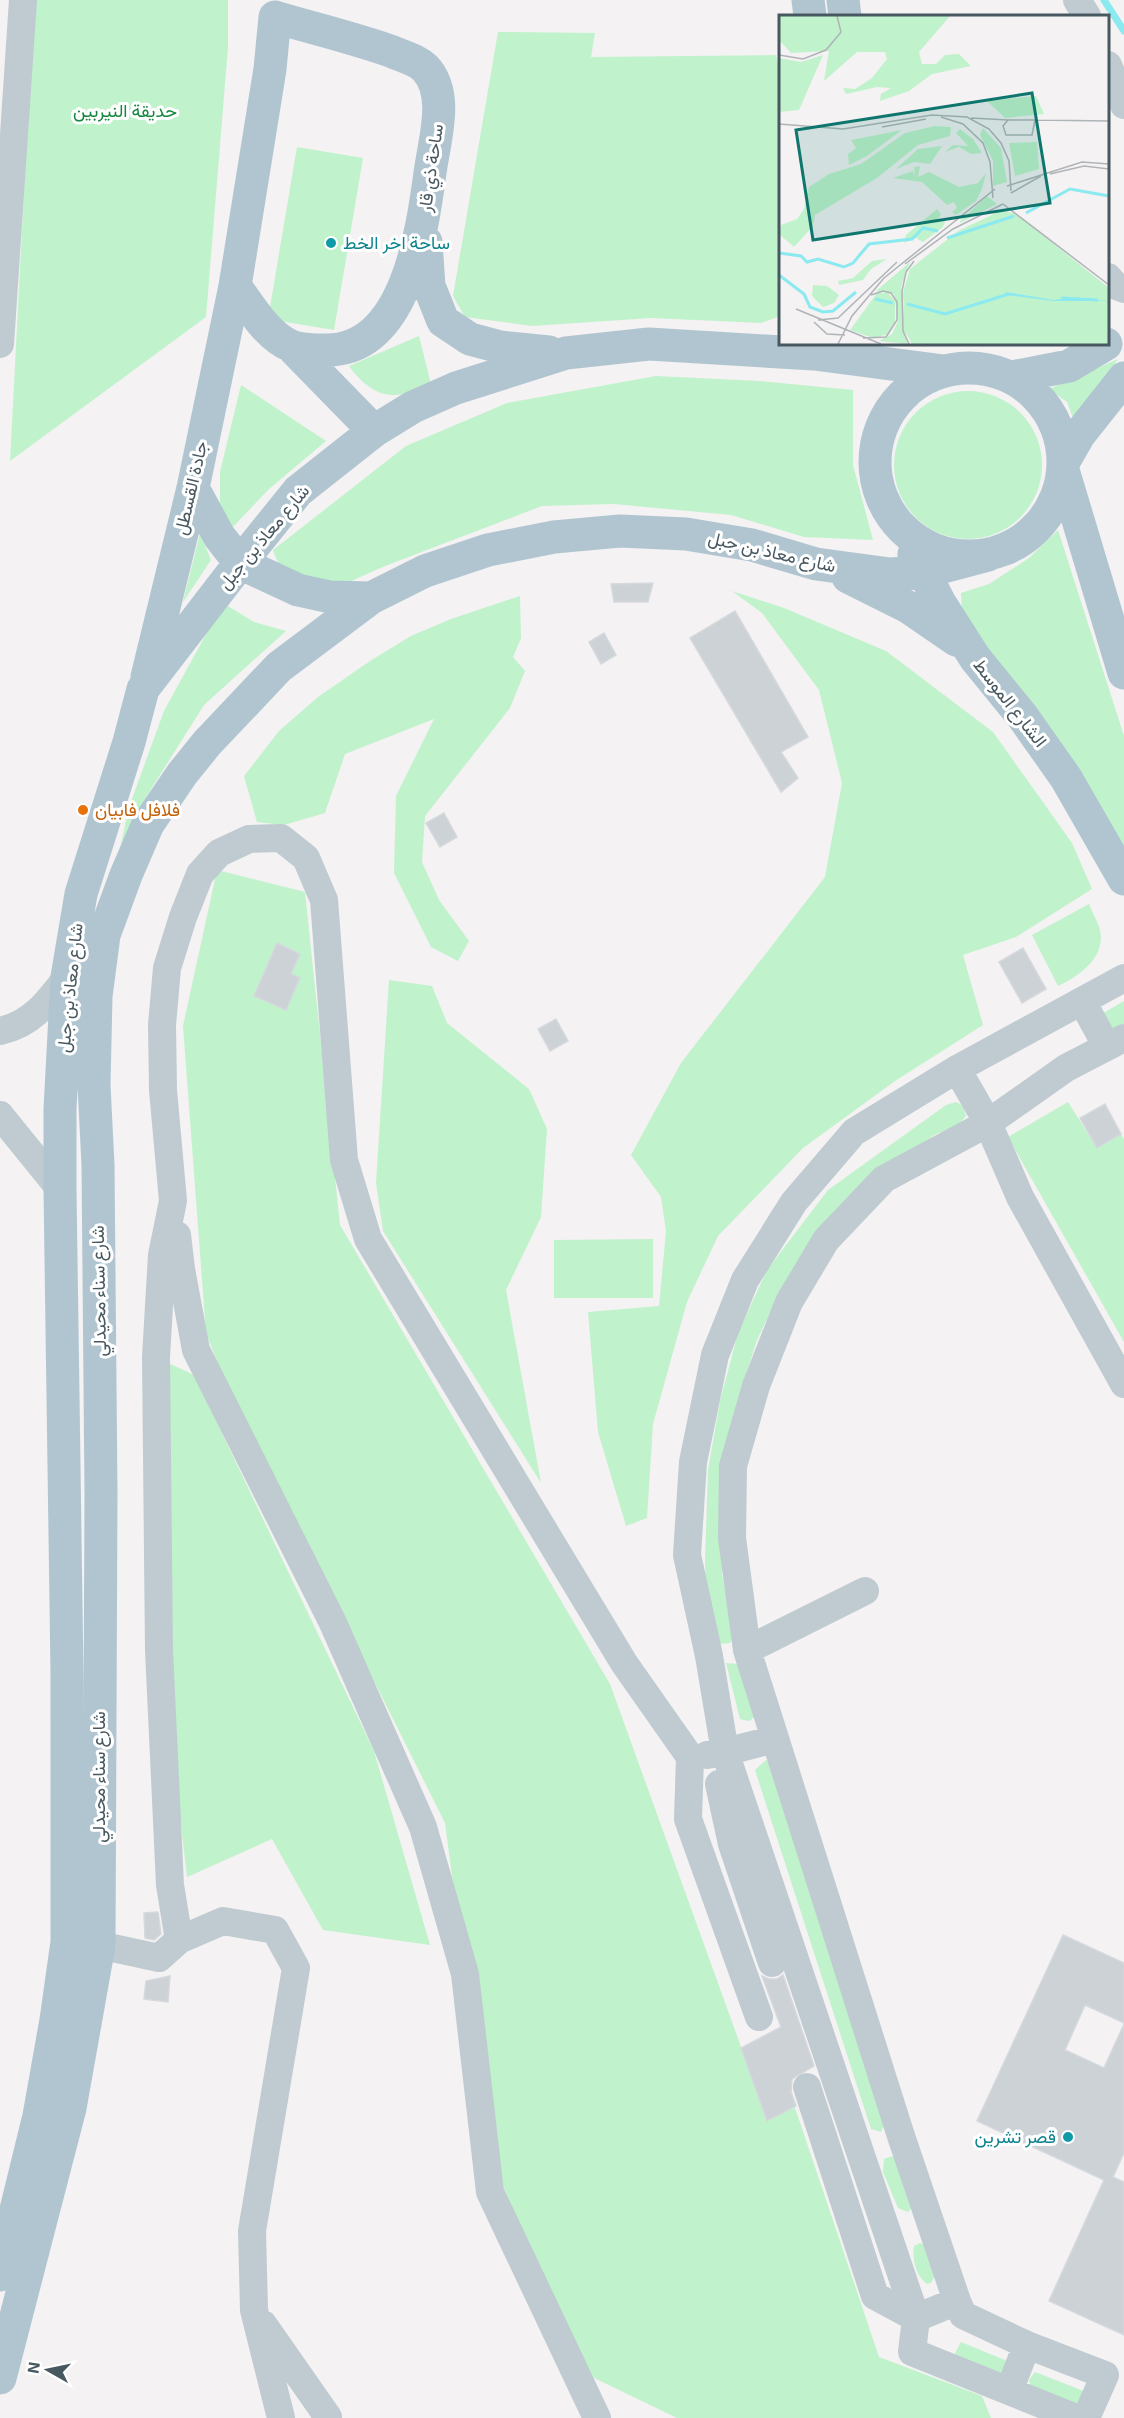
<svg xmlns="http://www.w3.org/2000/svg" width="1124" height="2418" font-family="'Exo 2',Vazirmatn,sans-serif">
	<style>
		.green { fill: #c0f2cc }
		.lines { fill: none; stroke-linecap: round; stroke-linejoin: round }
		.stream { stroke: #8be9f0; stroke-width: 7 }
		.building { fill: #cdd2d6; stroke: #d5d9dd; stroke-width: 1.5 }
		.minor { stroke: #bfcbd1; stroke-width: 28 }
		.major { stroke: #b1c5d1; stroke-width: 33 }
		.culture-dot { fill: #0f9aa8; stroke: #fff; stroke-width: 2 }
		.food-dot { fill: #e8710a; stroke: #fff; stroke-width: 2 }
		.labels { text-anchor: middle; stroke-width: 6; stroke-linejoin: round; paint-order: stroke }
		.park-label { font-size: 18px; fill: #14873e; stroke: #fff }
		.street-label { font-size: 18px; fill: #485860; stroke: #fff }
		.culture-label { font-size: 18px; fill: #0d838f; stroke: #fff; text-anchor: start }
		.food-label { font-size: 18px; fill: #c56008; stroke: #fff; text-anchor: start }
		.inset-river { fill: none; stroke: #8be9f0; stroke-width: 3 }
		.inset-road { fill: none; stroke: #afb4b8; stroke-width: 1.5 }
		.view { fill: #0f766e; fill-opacity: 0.15; stroke: #0f766e; stroke-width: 3 }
		.inset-edge { fill: none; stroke: #485860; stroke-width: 3 }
	</style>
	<rect width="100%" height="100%" fill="#f4f2f2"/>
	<path class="green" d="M 34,0 L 228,0 L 228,47 L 206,317 L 10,461 Z
		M 498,32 L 595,33 L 591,57 L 776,55 L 780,75 L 780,316 L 761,323 L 651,318 L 532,326 L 465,317 L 453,296 Z
		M 297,147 L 363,158 L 334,330 L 268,319 Z
		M 419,336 L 431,384 C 421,387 406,395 395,395 C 375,396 359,380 349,366 Z
		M 1118,359 L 1075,423 L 1067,402 L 1049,389 Z
		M 656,376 L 759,381 L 853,390 L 853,465 L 873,540 L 804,537 L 731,515 L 614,504 L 542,506 L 385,566 L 340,586 L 282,573 L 273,550 L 406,446 L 507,403 Z
		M 241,385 L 326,441 L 269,489 L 229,531 L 220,505 L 220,472 Z
		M894 465a74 74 0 1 1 148 0a74 74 0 1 1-148 0Z
		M 1058,530 L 1124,736 L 1124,860 L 962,611 L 961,593 L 989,584 L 1029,558 Z
		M 200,533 L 211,560 L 183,602 Z
		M 732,591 L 784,608 L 886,651 L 993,732 L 1072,843 L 1092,889 L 1016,937 L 963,955 L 983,1025 L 895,1081 L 803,1148 L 718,1236 L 687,1302 L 653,1424 L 647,1518 L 626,1526 L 598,1432 L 588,1312 L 659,1306 L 666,1231 L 661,1197 L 631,1155 L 681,1063 L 825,877 L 842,783 L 819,690 L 762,613 Z
		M 520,596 L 521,638 L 513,657 L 525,671 L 510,708 L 425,816 L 422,862 L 439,900 L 469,941 L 458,961 L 431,947 L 394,873 L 396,796 L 434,719 L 345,754 L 325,813 L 284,825 L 257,822 L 244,776 L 279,731 L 318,697 L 370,661 L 411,636 L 451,619 Z
		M 223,603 L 254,622 L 286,631 L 204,705 L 146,797 L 118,858 L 129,807 L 164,711 Z
		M 217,870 L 305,892 L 340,1225 L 610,1684 L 762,2105 L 790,2093 L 879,2357 L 982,2396 L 991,2418 L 677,2418 L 588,2375 L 489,2155 L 445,1823 L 227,1387 L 206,1333 L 183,1026 Z
		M 1089,904 C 1092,912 1098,922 1100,930 C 1106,958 1079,976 1058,986 L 1032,935 Z
		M 389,980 L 432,986 L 447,1023 L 529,1089 L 547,1129 L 541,1217 L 506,1290 L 541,1483 L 383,1231 L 376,1183 Z
		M 1124,1001 L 1124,1030 L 1112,1036 L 1100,1015 Z
		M 956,1102 L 963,1106 L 966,1116 L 958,1125 L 934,1135 L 859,1191 L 782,1288 L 757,1340 L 737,1402 L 725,1462 L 722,1574 L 734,1634 L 730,1643 L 719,1644 L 706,1591 L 705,1561 L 708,1470 L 720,1401 L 738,1333 L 767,1270 L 828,1190 L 946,1105 Z
		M 1068,1102 L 1097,1148 L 1121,1134 L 1124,1139 L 1124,1342 L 1008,1137 Z
		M 653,1239 L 653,1298 L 554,1298 L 554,1240 Z
		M 164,1361 L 194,1375 L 374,1751 L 430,1945 L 323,1930 L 272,1839 L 187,1877 L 172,1747 Z
		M 726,1663 L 738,1664 L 755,1717 L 749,1721 L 740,1719 Z
		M 766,1760 L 773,1764 L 885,2122 L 881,2132 L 871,2129 L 755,1770 Z
		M 893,2156 L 913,2206 L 908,2212 L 898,2208 L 883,2172 L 884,2159 Z
		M 920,2243 L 928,2247 L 935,2275 L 931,2283 L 927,2284 C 916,2276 912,2260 914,2246 Z
		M 961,2342 L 1012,2363 L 1001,2377 L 957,2357 L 955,2353 Z
		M 1035,2372 L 1086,2392 L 1077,2404 L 1032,2391 L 1029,2380 Z"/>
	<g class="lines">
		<path class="stream" d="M 1104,0 L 1124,31"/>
	</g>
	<path class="building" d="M 653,583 L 648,602 L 614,602 L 611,584 Z
		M 735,611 L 808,737 L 781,752 L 798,778 L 781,792 L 690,638 Z
		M 604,633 L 616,655 L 601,664 L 589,642 Z
		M 444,813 L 457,837 L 440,847 L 426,823 Z
		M 277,943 L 300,954 L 291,974 L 300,978 L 286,1010 L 254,996 Z
		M 1023,948 L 1046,989 L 1022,1003 L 999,962 Z
		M 556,1019 L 568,1041 L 550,1051 L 538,1029 Z
		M 1105,1104 L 1121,1134 L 1097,1148 L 1080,1118 Z
		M 158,1912 L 161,1934 L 154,1940 L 145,1938 L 144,1913 Z
		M 1063,1935 L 1124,1963 L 1124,2023 L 1085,2005 L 1065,2050 L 1104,2068 L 1124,2024 L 1124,2153 L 1113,2177 L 1124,2182 L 1124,2335 L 1049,2301 L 1104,2180 L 977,2121 Z
		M 783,1975 L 814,2066 L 792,2079 L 791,2092 L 796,2106 L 767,2121 L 741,2048 L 781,2027 L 762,1976 L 769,1979 L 777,1979 Z
		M 170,1976 L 168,2002 L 144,1999 L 146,1981 Z"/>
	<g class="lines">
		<path class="minor" d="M 1077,0 L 1087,16
			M 1108,65 L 1124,105
			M 1108,277 L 1116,286 L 1124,289
			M 0,344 L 23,0
			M 1082,1001 L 1107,1047
			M 0,1031 C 32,1024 48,1002 67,977
			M 957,1069 L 988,1123 L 1020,1197 L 1124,1384
			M 0,1115 L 60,1189
			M 177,1235 L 181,1269 L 196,1350 L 333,1623 L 423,1827 L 465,1974 L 490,2192 L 597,2418
			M 747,1650 L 865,1591
			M 707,1755 L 725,1752 L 775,1739
			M 719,1784 L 732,1844 L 772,1963
			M 179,1940 L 170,1885 L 159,1650 L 156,1357 L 162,1255 L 173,1201 L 163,1090 L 162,1025 L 167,968 L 183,917 L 200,874 L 219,853 L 249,839 L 281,838 L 306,858 L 324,900 L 344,1160 L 368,1239 L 624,1663 L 690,1757 L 688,1819 L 759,2017
			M 99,1945 L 159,1958 L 179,1940 L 223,1921 L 275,1930 L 296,1968 L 252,2231 L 254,2310 L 281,2418
			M 807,2087 L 875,2296 L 916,2318 L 957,2301
			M 263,2324 L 328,2417
			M 1009,2391 L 1027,2345
			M 1076,2418 L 912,2352 L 916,2318 L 725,1752 L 709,1656 L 687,1555 L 693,1462 L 715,1355 L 745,1280 L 794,1202 L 854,1132 L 957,1069 L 1124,978
			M 1086,2418 L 1105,2375 L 1027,2345 L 963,2315 L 957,2301 L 901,2136 L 747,1650 L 732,1538 L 733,1466 L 756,1386 L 789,1302 L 826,1240 L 884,1179 L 988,1123 L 1066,1068 L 1124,1038"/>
		<path class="major" d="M 808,0 L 810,16
			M 843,0 L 845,16
			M 275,17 C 315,29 354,38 393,52 C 404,57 417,60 425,68 C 450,94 434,141 430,173 C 422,232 406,350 327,350 C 315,350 301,350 291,346 C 267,336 250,306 235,286 L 270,69 Z
			M 426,242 L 429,286 L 443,321 L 470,339 L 500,347 L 549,352
			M 291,346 L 374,431
			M875 462a94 94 0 1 1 188 0a94 94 0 1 1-188 0Z
			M 1012,377 L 1069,366 L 1106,344
			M 1063,463 L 1079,435 L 1124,378
			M 1063,470 L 1124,673
			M 193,488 L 219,536 L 240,563 L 298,590 L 330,597 L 371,598
			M 914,554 L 940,603 L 975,658 L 1023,717 L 1066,778 L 1124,879
			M 848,577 L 908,607 L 956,640
			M 147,677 L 193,488 L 235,286
			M 0,2275 L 39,2116 L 56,2020 L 67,1942 L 67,1674 L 60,1189 L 60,1109 L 67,977 L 81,894 L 129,742 L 143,689 L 240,563 L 298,491 L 374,431 L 413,407 L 456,388 L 566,353 L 649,344 L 814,354 L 944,371
			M 0,2378 L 70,2108 L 99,1945 L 101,1493 L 98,1165 L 94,1085 L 96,996 L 104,935 L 126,875 L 148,824 L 182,774 L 207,743 L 279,667 L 371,598 L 425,571 L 488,550 L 554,537 L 620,531 L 686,534 L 752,545 L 816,564 L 890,574 L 924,572 L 988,555"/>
	</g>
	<g class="culture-dot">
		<circle cx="331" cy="243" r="6"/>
		<circle cx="1068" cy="2137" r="6"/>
	</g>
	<circle class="food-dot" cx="83" cy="810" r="6"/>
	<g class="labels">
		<g class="park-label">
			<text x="125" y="117">حديقة النيربين</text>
		</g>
		<g class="street-label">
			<text transform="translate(431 168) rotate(-82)" y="6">ساحة ذي قار</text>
			<text transform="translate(191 488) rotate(-77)" y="6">جادة القسطل</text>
			<text transform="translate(264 537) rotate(-50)" y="6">شارع معاذ بن جبل</text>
			<text transform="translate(772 552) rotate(13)" y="6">شارع معاذ بن جبل</text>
			<text transform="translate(1010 703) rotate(52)" y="6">الشارع الموسط</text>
			<text transform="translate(70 988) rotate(-84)" y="6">شارع معاذ بن جبل</text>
			<text transform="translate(99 1291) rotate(-91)" y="6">شارع سناء محيدلي</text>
			<text transform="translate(99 1777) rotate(-90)" y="6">شارع سناء محيدلي</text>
		</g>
		<g class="culture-label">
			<text x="343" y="249">ساحة اخر الخط</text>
			<text x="1056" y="2143" text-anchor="end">قصر تشرين</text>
		</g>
		<g class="food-label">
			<text x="95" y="816">فلافل فابيان</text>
		</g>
	</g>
	<g transform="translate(779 15)">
		<rect width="330" height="330" fill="#f4f2f2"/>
		<path d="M 0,1 L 171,1 L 140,37 L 143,49 L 157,49 L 166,40 L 180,39 L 192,51 L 153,59 L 130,76 L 101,86 L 102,79 L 112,73 L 98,72 L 67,79 L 64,73 L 76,74 L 93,63 L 108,44 L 106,37 L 78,37 L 45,66 L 50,36 L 12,38 L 0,25 ZM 44,40 L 20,95 L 0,97 L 0,43 L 22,47 ZM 257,81 L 265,99 L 226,103 L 208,86 ZM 156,111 L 172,112 L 171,121 L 139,130 L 98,163 L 36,200 L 34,211 L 15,232 L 0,219 L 2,210 L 18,204 L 25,194 L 30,172 L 50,159 L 82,149 L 126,118 ZM 204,113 L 222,133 L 228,167 L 214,171 L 214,146 L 201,120 ZM 181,114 L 194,124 L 203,138 L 192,139 L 180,132 L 166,137 L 174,130 L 189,131 L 177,118 ZM 123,115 L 88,141 L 70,150 L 69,139 L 77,133 L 72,125 ZM 258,127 L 260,154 L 236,161 L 230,128 ZM 163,131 L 151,149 L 135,147 L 117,154 L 139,134 ZM 141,151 L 139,162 L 150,157 L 180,172 L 199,168 L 207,158 L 203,174 L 197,186 L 177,200 L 173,197 L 178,193 L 175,187 L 168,190 L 143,167 L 114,163 L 134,156 L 136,162 L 135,152 ZM 208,181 L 218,189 L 181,208 L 181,206 ZM 158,194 L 162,199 L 158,207 L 164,204 L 166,208 L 163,213 L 144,227 L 137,223 L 125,228 L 127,220 ZM 221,196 L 236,198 L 330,273 L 330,329 L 133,329 L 126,316 L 124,277 L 131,254 L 179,216 ZM 108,244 L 92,254 L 84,265 L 60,270 L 59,266 L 74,263 L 93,246 ZM 131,247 L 122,271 L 128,329 L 100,326 L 113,319 L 119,306 L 115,279 L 97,276 ZM 34,270 L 48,271 L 60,280 L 55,288 L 44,292 L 33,281 ZM 98,278 L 109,278 L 116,286 L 116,307 L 110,319 L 94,323 L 71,315 Z" fill="#c0f2cc"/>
		<path d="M 226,277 L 275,285 L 289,283 L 330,286 L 275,286 L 227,280 Z" fill="#8be9f0"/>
		<path class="inset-river" d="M 247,198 L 291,174 L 330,181M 168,223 L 235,201M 0,238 L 22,241 L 28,247 L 39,244 L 65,252 L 74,248 L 90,229 L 133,224 L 144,213 L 159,216M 0,260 L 25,279 L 31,292 L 44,297 L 54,296 L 77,277M 282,283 L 319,285M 96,284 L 114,288M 128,289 L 166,299 L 230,279"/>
		<path class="inset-road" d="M 0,40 L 24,44 L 47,35 L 62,17 L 58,1M 162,102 L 184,109 L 204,128 L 211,147 L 214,183M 192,103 L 229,105M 229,105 L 256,105 L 253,120 L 227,120 L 224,111 ZM 256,105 L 330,106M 0,109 L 64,114 L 153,100 L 188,102 L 210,114 L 222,128 L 230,146 L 232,176M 103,112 L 147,104M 271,159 L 305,151 L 330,154M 228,171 L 303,147 L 330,149M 232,178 L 262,161M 224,189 L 330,270M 126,249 L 174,214 L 224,189M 17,294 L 102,329M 39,305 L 59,303 L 118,247M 35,307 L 48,319 L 66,320M 84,323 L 107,322 L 118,305 L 118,287 L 112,278 L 104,276 L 92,280M 59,329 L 73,301 L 105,263 L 216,174M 130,329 L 124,316 L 123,276 L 127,257 L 135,246"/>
		<path class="view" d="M 253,78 L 271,188 L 34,225 L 17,115 Z"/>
		<rect width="330" height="330" class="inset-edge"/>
	</g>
	<g transform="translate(48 2370) rotate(279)" stroke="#ffffff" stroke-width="4.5" paint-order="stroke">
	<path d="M0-4.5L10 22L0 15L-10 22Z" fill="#485860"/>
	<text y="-9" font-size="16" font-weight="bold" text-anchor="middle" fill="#485860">N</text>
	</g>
</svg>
